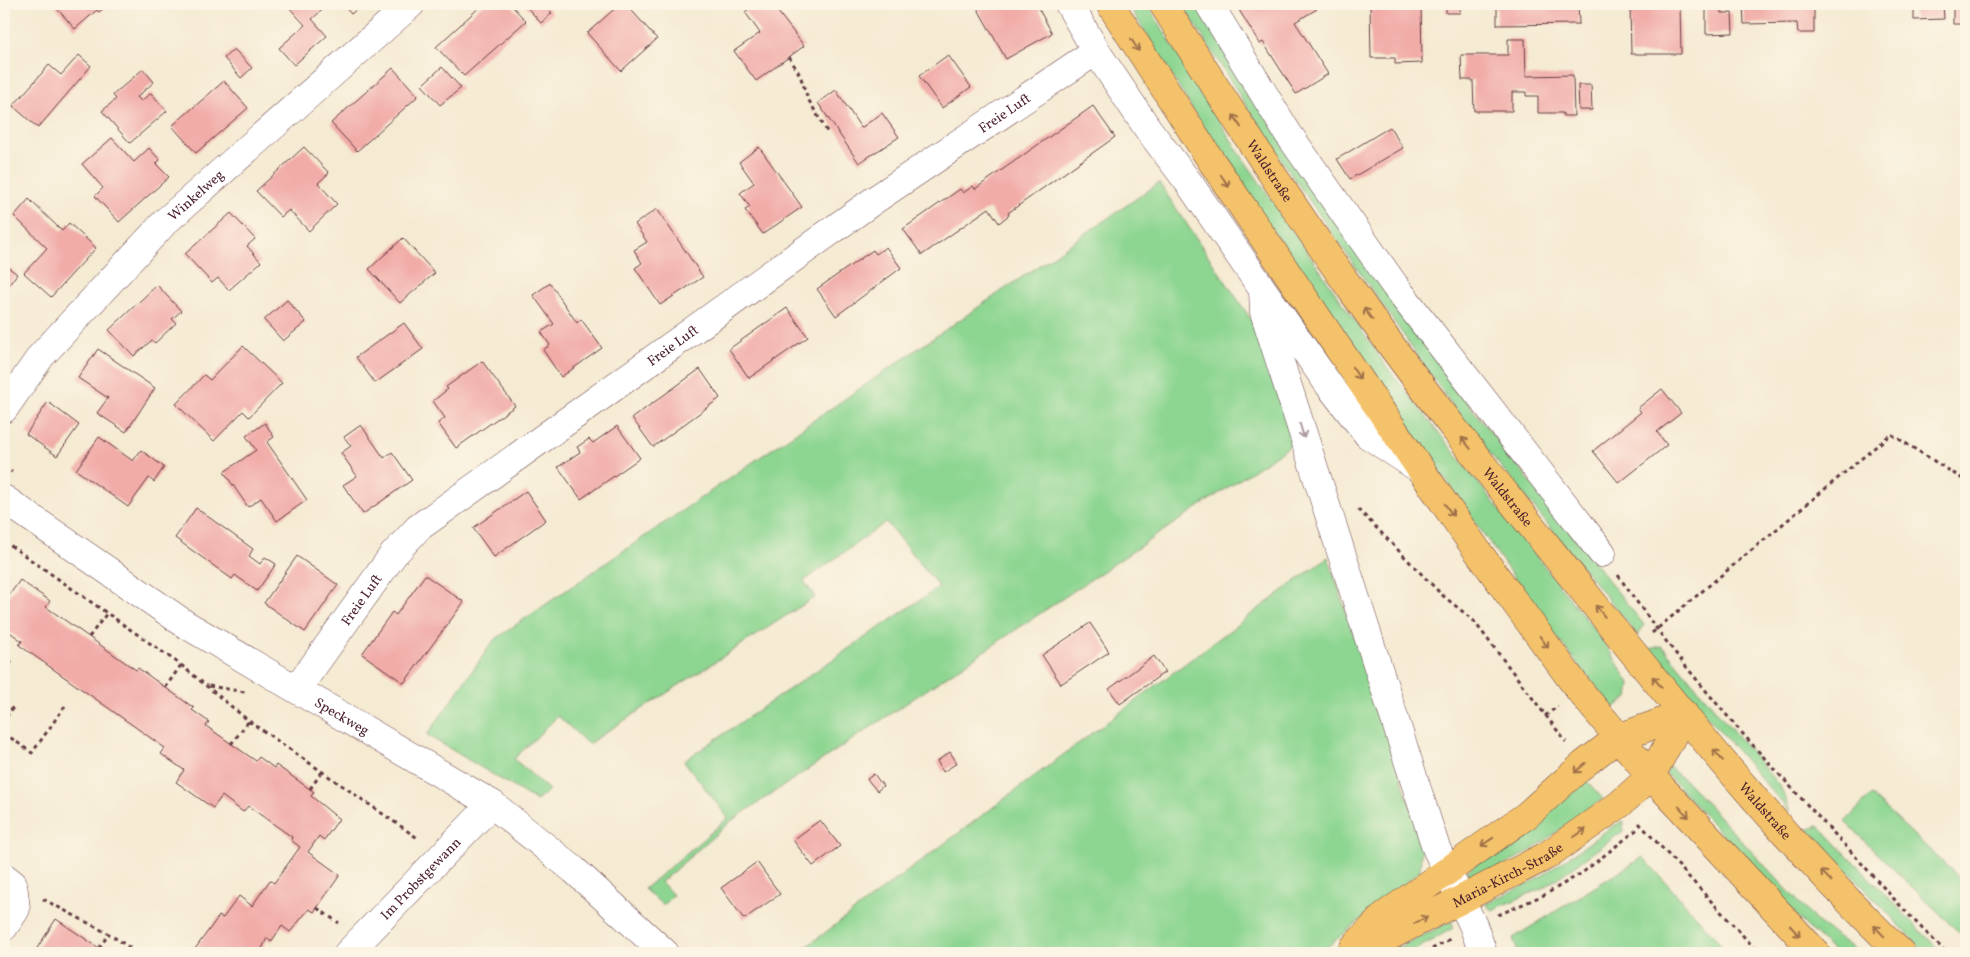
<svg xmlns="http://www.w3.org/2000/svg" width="1970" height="957" font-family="Vollkorn,serif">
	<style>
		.green { fill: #8dd691; stroke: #6c7a5e }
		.building { fill: #f1aca8 }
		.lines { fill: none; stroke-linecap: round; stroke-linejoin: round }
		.minor-casing { stroke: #643d44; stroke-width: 29 }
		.major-casing { stroke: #643d44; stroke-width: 29 }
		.path { stroke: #643d44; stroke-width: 3; stroke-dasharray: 4 4; stroke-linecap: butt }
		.minor { stroke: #fff; stroke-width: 28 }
		.major { stroke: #f4c26a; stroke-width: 28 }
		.oneway { stroke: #9f704a }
		.oneway2 { stroke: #ae9aa0 }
		.labels { text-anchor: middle; stroke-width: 4; stroke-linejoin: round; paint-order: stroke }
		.street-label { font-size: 14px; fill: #4a1f2b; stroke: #fcf5e5 }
	</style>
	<rect width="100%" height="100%" fill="#fcf5e5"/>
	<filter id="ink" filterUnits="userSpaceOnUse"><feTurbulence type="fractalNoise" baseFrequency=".02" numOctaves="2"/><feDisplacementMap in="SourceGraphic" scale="10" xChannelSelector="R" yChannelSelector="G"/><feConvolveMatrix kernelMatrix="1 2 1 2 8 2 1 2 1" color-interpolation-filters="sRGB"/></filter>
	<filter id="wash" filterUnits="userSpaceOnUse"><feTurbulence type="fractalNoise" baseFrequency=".0096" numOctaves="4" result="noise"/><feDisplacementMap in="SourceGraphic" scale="20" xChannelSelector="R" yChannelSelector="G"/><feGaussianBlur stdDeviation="1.12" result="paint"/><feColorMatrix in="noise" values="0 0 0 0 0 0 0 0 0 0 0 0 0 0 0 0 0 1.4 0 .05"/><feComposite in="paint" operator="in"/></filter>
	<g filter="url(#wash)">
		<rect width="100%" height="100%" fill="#f5ead2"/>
		<path class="green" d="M 1128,4 L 1147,4 L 1238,151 L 1386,366 L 1601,638 L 1630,683 L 1628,698 L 1613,708 L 1544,621 L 1223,159 Z
			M 1182,4 L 1196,4 L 1286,148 L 1470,406 L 1644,625 L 1638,636 L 1459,415 L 1275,151 Z
			M 1159,183 L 1265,340 L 1297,441 L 731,821 L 661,882 L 673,895 L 663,905 L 644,889 L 728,818 L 684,761 L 939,587 L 886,522 L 804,581 L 815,597 L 588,744 L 558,716 L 514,759 L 549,790 L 537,801 L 427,735 L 494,640 Z
			M 1328,557 L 1422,841 L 1420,871 L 1320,953 L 798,953 Z
			M 1662,646 L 1781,788 L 1790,812 L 1649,649 Z
			M 1669,767 L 1688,783 L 1818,923 L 1860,953 L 1835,953 L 1802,922 L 1666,773 Z
			M 1586,780 L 1603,799 L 1532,850 L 1474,881 L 1467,871 Z
			M 1871,795 L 1966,884 L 1966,939 L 1845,822 Z
			M 1624,821 L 1623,831 L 1545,887 L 1492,910 L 1485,904 L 1536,880 L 1613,826 Z
			M 1819,826 L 1942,953 L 1926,953 L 1808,829 Z
			M 1643,857 L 1729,953 L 1518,953 L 1513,938 Z
			M 1452,921 L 1453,928 L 1410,953 L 1387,953 Z"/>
		<g id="blocks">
			<path class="building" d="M 53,4 L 109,4 L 99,12 L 97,10 L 75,29 Z
				M 286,4 L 329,4 L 312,19 L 327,36 L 294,65 L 279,48 L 305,25 Z
				M 342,4 L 363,4 L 351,14 Z
				M 483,4 L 510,4 L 526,21 L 464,76 L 436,47 Z
				M 524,4 L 544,4 L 552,13 L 541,23 Z
				M 620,4 L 626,4 L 657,39 L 621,71 L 587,33 Z
				M 755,4 L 772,4 L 804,46 L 756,81 L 734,51 L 760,33 L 745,12 Z
				M 975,4 L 1036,4 L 1052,33 L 1006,59 Z
				M 1237,4 L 1314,4 L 1317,9 L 1295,22 L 1328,74 L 1296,94 L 1263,42 L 1260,44 L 1236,5 Z
				M 1337,4 L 1361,4 L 1361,6 L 1337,6 Z
				M 1370,4 L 1421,4 L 1422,63 L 1395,64 L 1395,58 L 1371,58 Z
				M 1446,4 L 1460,4 L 1460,13 L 1446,13 Z
				M 1497,4 L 1578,4 L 1579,24 L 1497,25 Z
				M 1630,4 L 1680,4 L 1681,54 L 1631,54 Z
				M 1743,4 L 1814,4 L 1814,33 L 1798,33 L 1797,23 L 1744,24 Z
				M 1914,4 L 1943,4 L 1944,19 L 1914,20 Z
				M 1953,4 L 1966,4 L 1966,24 L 1953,24 Z
				M 1706,5 L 1721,5 L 1721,13 L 1732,13 L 1733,33 L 1706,34 Z
				M 1508,39 L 1525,39 L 1526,76 L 1573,75 L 1574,116 L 1563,116 L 1563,113 L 1538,113 L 1538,96 L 1526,96 L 1526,92 L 1512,92 L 1512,111 L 1474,111 L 1473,80 L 1462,80 L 1461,55 L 1508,55 Z
				M 234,49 L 252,68 L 241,78 L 224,58 Z
				M 79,55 L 91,66 L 38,128 L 13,106 L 49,65 L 61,75 Z
				M 948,55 L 971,87 L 942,108 L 919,76 Z
				M 442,67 L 461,88 L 440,105 L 422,85 Z
				M 393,68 L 418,96 L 357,151 L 331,123 Z
				M 143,69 L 154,82 L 137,97 L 141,101 L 151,93 L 167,111 L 130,143 L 102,111 L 116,99 L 113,95 Z
				M 224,81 L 248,108 L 196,153 L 172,126 Z
				M 1578,85 L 1591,85 L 1592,110 L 1579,110 Z
				M 836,90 L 861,128 L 882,113 L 899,137 L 859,163 L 818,103 Z
				M 1093,106 L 1115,137 L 1008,213 L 1009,215 L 999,223 L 989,208 L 922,255 L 903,229 L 960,189 L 963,193 L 973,186 L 975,189 Z
				M 1390,127 L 1403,148 L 1350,179 L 1337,159 Z
				M 112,138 L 134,162 L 149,148 L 160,160 L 156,164 L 169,177 L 119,222 L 95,196 L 103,188 L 82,164 Z
				M 304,147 L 329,173 L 318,183 L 337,204 L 309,231 L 289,210 L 281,217 L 256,191 Z
				M 759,147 L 802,207 L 763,234 L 745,210 L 750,207 L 740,193 L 754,183 L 739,162 Z
				M 29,199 L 62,231 L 69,223 L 96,248 L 51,297 L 24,273 L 47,248 L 14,216 Z
				M 657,209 L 703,277 L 660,305 L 635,268 L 642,263 L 634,250 L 647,242 L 635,224 Z
				M 231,213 L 255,239 L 247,246 L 261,262 L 229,290 L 218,278 L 212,283 L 185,254 Z
				M 403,238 L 435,273 L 400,303 L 369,269 Z
				M 886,247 L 901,268 L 836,316 L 817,289 L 873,250 L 876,254 Z
				M 4,264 L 17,274 L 9,285 L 4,282 Z
				M 550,283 L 577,323 L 581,319 L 602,348 L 561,377 L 543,350 L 550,345 L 541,332 L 554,324 L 533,295 Z
				M 157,285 L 181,311 L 172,319 L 176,323 L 155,343 L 152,340 L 134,356 L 109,330 Z
				M 287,300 L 306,322 L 283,341 L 264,320 Z
				M 787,308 L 808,337 L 749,378 L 729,349 Z
				M 404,323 L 423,349 L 375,383 L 356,357 Z
				M 243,346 L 282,383 L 249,417 L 243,411 L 214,441 L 176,404 L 204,375 L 210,380 Z
				M 98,349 L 155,388 L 126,432 L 97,413 L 108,398 L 78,378 Z
				M 482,361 L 515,406 L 456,448 L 438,423 L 445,418 L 433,401 L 448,389 L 446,387 Z
				M 700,369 L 720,398 L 653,447 L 632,418 Z
				M 1662,389 L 1681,413 L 1657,432 L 1667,445 L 1619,483 L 1593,451 L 1641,412 L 1638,408 Z
				M 48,402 L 79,425 L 57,456 L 26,434 Z
				M 265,423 L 274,437 L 267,442 L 307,500 L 277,521 L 261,498 L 248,507 L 224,472 L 256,450 L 246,436 Z
				M 361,425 L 384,458 L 392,452 L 412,480 L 363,514 L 343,485 L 357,476 L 341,453 L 351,446 L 344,437 Z
				M 617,426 L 640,458 L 581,499 L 558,467 L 580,452 L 577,447 L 589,439 L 593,443 Z
				M 99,437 L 133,461 L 141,450 L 164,467 L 154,482 L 149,478 L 128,507 L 76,470 Z
				M 526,491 L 546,520 L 494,557 L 473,528 Z
				M 196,508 L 253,549 L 249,556 L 260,564 L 265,557 L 276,564 L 257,591 L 235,575 L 232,579 L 175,538 Z
				M 297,556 L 338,585 L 305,632 L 264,603 Z
				M 425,575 L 464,602 L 404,683 L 362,654 L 392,612 L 396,615 Z
				M 20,580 L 50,601 L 46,607 L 136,670 L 138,668 L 194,708 L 192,710 L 209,722 L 206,726 L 256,761 L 259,757 L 274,768 L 276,765 L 314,792 L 311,796 L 339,819 L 324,840 L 319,836 L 308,852 L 340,875 L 314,912 L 309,909 L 290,932 L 282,926 L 271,942 L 267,938 L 260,953 L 192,953 L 219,916 L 223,918 L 239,896 L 252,906 L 270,880 L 274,883 L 300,847 L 291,840 L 292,837 L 248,806 L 243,812 L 222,796 L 213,808 L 176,782 L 184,770 L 161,754 L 165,748 L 19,645 L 22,641 L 4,628 L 4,593 L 8,597 Z
				M 1090,623 L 1109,652 L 1061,684 L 1042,655 Z
				M 1154,656 L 1165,672 L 1120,704 L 1109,689 Z
				M 950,752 L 957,763 L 943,772 L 937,761 Z
				M 874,774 L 883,786 L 877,791 L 867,779 Z
				M 820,820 L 840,846 L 813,866 L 793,840 Z
				M 757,862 L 780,894 L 744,919 L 721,888 Z
				M 56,919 L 99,948 L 107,953 L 34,953 Z"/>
		</g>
	</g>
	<g filter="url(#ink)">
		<use href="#blocks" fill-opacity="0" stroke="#643d44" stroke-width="1"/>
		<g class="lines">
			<g class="minor-casing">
				<g id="minor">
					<path d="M 1069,4 L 1096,51 L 1148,129 L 1189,183 L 1329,385 L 1368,435 L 1421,470"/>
					<path d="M 1209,4 L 1287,132 L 1395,286 L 1602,553"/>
					<path d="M 1263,292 L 1264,312 L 1436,848 L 1473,925 L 1483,953"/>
					<path id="s1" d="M 4,409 L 41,356 L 165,222 L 411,4"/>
					<path id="s2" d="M 4,499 L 185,624 L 492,804 L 574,870 L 665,953"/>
					<path id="s3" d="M 297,689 L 393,555 L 418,528 L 873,201 L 1096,51"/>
					<path d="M 4,877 L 13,884 L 16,909 L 4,927"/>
					<path id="s4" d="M 348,953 L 492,804"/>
				</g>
			</g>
			<g class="major-casing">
				<g id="major">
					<path d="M 1110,4 L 1212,162 L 1421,470 L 1476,549 L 1579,690 L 1651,776 L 1816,953"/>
					<path id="s5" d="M 1163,4 C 1226,105 1291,205 1360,302 C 1431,403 1509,498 1586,594 C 1685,718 1786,843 1901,953"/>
					<path d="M 1354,947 L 1385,915 L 1527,815 L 1584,764 L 1618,738 L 1684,714"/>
					<path id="s6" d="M 1351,953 L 1380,941 L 1546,856 L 1620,804 L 1651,776 L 1684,714"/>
				</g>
			</g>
			<path class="path" d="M 789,57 L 800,75 L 808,99 L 829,135
				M 4,467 L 12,472
				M 1358,509 L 1441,594 L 1473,620 L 1566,742
				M 4,541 L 181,665 L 249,721 L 419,839
				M 1618,575 C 1684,672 1763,758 1843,843 C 1877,880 1911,919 1947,953
				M 1652,633 L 1891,434 L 1966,481
				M 89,637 L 107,613
				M 4,656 L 11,662 L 4,672
				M 209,686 L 245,692
				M 165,688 L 181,665
				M 4,703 L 12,709 L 4,720
				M 1545,716 L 1558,706
				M 4,733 L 32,753 L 65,706
				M 231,744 L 249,721
				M 310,789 L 322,772
				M 1639,823 L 1759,953
				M 43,899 L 109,934 L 138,953
				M 317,908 L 339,923
				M 1498,915 L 1546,894 L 1582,873 L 1639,828
				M 99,948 L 109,934
				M 1425,953 L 1450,939"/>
			<use href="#minor" class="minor"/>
			<use href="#major" class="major"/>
		</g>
		<defs><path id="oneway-shaft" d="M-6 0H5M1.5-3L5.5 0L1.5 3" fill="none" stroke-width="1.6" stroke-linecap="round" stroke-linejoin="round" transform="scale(1.25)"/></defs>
		<g class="oneway">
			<use href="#oneway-shaft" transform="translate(1135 45) rotate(57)"/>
			<use href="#oneway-shaft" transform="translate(1237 121) rotate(-122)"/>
			<use href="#oneway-shaft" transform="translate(1225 181) rotate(56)"/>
			<use href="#oneway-shaft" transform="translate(1368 314) rotate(-127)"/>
			<use href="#oneway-shaft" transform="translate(1356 373) rotate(56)"/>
			<use href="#oneway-shaft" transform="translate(1466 443) rotate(-129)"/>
			<use href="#oneway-shaft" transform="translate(1449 510) rotate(55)"/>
			<use href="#oneway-shaft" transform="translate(1600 611) rotate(-129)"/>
			<use href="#oneway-shaft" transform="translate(1544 642) rotate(54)"/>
			<use href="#oneway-shaft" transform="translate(1657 682) rotate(-130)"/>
			<use href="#oneway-shaft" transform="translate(1718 755) rotate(-130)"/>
			<use href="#oneway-shaft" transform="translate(1580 768) rotate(139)"/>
			<use href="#oneway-shaft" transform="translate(1684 812) rotate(47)"/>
			<use href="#oneway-shaft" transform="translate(1580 833) rotate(-35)"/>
			<use href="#oneway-shaft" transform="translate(1487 842) rotate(146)"/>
			<use href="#oneway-shaft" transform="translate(1826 876) rotate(-134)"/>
			<use href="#oneway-shaft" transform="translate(1421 920) rotate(-27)"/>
			<use href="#oneway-shaft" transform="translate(1795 931) rotate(47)"/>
			<use href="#oneway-shaft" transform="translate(1879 931) rotate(-134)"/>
		</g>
		<use class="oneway2" href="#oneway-shaft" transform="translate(1302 431) rotate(73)"/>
	</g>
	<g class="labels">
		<g class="street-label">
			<text dy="5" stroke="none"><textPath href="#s3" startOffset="920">Freie Luft</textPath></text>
			<text dy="5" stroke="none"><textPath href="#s5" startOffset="198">Waldstraße</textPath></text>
			<text dy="5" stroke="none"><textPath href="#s1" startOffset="288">Winkelweg</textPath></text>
			<text dy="5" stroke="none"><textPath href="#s3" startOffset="515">Freie Luft</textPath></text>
			<text dy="5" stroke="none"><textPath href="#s5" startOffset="602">Waldstraße</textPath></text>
			<text dy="5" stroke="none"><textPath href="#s3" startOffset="110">Freie Luft</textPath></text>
			<text dy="5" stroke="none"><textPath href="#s2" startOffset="402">Speckweg</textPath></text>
			<text dy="5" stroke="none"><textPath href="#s5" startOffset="1008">Waldstraße</textPath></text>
			<text dy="5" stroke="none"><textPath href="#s6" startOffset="175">Maria-Kirch-Straße</textPath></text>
			<text dy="5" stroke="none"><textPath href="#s4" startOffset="104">Im Probstgewann</textPath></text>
		</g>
	</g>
	<rect width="1970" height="957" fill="none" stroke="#fcf5e5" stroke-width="20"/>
</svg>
